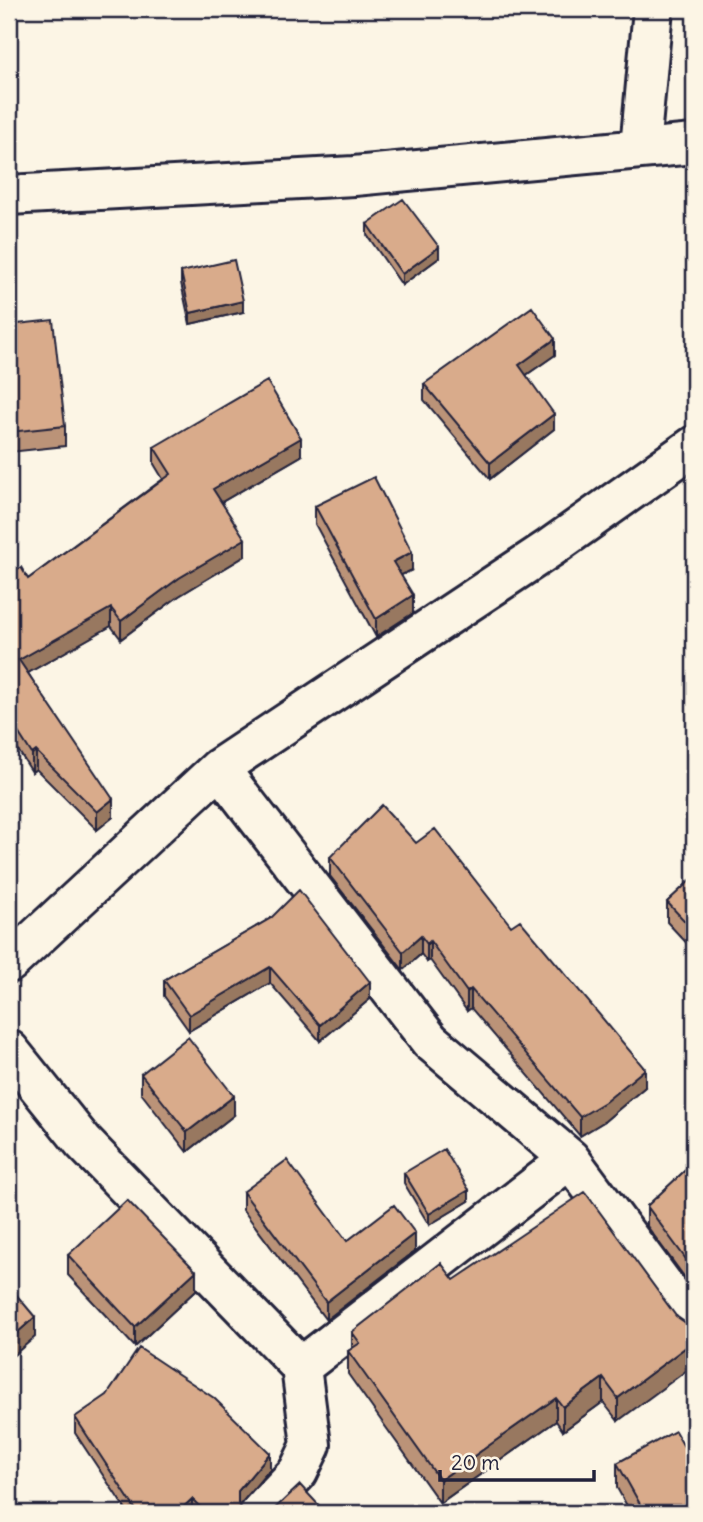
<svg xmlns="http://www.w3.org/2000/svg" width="703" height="1522" font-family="Delius,sans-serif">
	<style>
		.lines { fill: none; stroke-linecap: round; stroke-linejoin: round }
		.street-casing { stroke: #22223b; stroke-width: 44 }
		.street { stroke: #fcf5e5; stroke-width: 38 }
		.wall { fill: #bb9378; stroke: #22223b; stroke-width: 2 }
		.shaded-wall { fill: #987861; stroke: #22223b; stroke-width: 2 }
		.building { fill: #d9ab8b; stroke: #22223b; stroke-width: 2 }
	</style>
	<rect width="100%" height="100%" fill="#fcf5e5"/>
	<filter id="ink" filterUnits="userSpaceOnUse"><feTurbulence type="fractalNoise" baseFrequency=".0143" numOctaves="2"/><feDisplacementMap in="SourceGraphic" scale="14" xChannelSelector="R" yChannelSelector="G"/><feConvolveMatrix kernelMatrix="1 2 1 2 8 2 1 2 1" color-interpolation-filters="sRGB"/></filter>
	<g filter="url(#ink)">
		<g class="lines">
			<g class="street-casing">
				<path id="street" d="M 640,148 L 653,9
					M 9,195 L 354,176 L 694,144
					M 219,768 L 430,1041 L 570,1159 L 694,1326
					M 9,963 L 219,768 L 550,548 L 694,446
					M 9,1050 L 83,1142 L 301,1367 L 311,1445 L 298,1472 L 259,1513
					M 301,1367 L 570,1159"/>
			</g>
			<use href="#street" class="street"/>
		</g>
		<path class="wall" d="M 367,224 L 439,258 L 402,285 L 367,235 Z
			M 181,272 L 243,312 L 190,324 L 181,283 Z
			M 9,325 L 65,426 L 65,446 L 10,452 L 9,435 Z
			M 555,355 L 526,375 L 554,429 L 490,479 L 424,400 L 424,384 Z
			M 154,447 L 301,456 L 222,502 L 245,556 L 179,596 L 121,639 L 111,626 L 28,673 L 113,817 L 97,830 L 36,769 L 32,772 L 9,736 L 9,574 L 28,579 L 163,479 L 154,464 Z
			M 315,506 L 412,570 L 401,575 L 413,613 L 376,637 L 315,524 Z
			M 416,843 L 511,926 L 645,1087 L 605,1121 L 580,1136 L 471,1008 L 467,1011 L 430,960 L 427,962 L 421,954 L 403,970 L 330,876 L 330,857 Z
			M 694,877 L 694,951 L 667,922 L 667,902 Z
			M 271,918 L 370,999 L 320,1041 L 270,983 L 189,1031 L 164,996 L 164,980 Z
			M 141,1074 L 234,1115 L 187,1152 L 141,1093 Z
			M 694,1162 L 694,1290 L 647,1226 L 647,1206 Z
			M 404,1173 L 469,1201 L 429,1225 L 404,1183 Z
			M 243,1192 L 347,1241 L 415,1251 L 326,1320 L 243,1210 Z
			M 68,1255 L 196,1290 L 135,1347 L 68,1275 Z
			M 454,1280 L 676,1316 L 618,1421 L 603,1402 L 563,1431 L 556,1421 L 440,1503 L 348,1374 L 348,1351 L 352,1349 L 352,1332 Z
			M 75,1417 L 270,1469 L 239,1505 L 245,1513 L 128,1513 L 75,1433 Z
			M 617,1463 L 694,1513 L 631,1513 L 617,1488 Z"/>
		<path class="shaded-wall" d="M 439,247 L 439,258 L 402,285 L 402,274 Z
			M 243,301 L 243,312 L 190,324 L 190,313 Z
			M 555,339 L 555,355 L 519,380 L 519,365 Z
			M 554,414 L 554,429 L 490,479 L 490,463 Z
			M 301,438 L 301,456 L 213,507 L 213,489 Z
			M 245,539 L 245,556 L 179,596 L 121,639 L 121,621 L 179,578 Z
			M 412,552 L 412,570 L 393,579 L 393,562 Z
			M 413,595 L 413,613 L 376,637 L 376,619 Z
			M 111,608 L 111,626 L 19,678 L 19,660 Z
			M 36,751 L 36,769 L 32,772 L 32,754 Z
			M 113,799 L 113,817 L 97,830 L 97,812 Z
			M 421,936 L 421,954 L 403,970 L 403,952 Z
			M 430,941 L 430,960 L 427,962 L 427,944 Z
			M 270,967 L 270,983 L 189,1031 L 189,1015 Z
			M 370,982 L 370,999 L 320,1041 L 320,1025 Z
			M 471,989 L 471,1008 L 467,1011 L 467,992 Z
			M 645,1069 L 645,1087 L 605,1121 L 580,1136 L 580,1117 Z
			M 234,1096 L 234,1115 L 187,1152 L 187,1132 Z
			M 469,1190 L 469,1201 L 429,1225 L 429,1214 Z
			M 415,1233 L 415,1251 L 326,1320 L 326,1302 Z
			M 196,1271 L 196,1290 L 135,1347 L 135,1327 Z
			M 35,1317 L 35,1337 L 9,1359 L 9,1340 Z
			M 694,1341 L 694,1365 L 618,1421 L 618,1398 Z
			M 603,1378 L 603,1402 L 563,1431 L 563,1407 Z
			M 556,1398 L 556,1421 L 440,1503 L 440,1480 Z
			M 270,1453 L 270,1469 L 238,1507 L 238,1491 Z
			M 192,1499 L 192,1513 L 177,1513 Z"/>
		<path class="building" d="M 403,199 L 439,247 L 402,274 L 367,224 Z
			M 234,260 L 243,301 L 190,313 L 181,272 Z
			M 532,307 L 555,339 L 519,365 L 554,414 L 490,463 L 424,384 Z
			M 53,320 L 65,426 L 10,432 L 9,416 L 9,325 Z
			M 267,381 L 301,438 L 213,489 L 245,539 L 179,578 L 121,621 L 111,608 L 19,660 L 113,799 L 97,812 L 36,751 L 32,754 L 9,718 L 9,574 L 21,567 L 28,579 L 171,474 L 154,447 Z
			M 374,477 L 412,552 L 393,562 L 413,595 L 376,619 L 315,506 Z
			M 382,805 L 416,843 L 435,829 L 511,926 L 520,920 L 645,1069 L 605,1102 L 580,1117 L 471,989 L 467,992 L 430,941 L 427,944 L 421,936 L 403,952 L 330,857 Z
			M 694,877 L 694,931 L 667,902 Z
			M 299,890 L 370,982 L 320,1025 L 270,967 L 189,1015 L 164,980 L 271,918 Z
			M 188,1037 L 234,1096 L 187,1132 L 141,1074 Z
			M 444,1149 L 469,1190 L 429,1214 L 404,1173 Z
			M 287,1160 L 347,1241 L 394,1205 L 415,1233 L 326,1302 L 243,1192 Z
			M 694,1162 L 694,1270 L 647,1206 Z
			M 585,1192 L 676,1316 L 686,1323 L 694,1324 L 694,1341 L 618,1398 L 603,1378 L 563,1407 L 556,1398 L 440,1480 L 348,1351 L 360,1343 L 352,1332 L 441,1263 L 454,1280 Z
			M 127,1200 L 196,1271 L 135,1327 L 68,1255 Z
			M 9,1286 L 35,1317 L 9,1340 Z
			M 139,1348 L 214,1398 L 270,1453 L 238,1491 L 238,1504 L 245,1513 L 206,1513 L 192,1499 L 177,1513 L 138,1513 L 75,1417 L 107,1395 Z
			M 675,1431 L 694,1464 L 694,1513 L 645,1513 L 617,1463 Z
			M 300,1485 L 325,1512 L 324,1513 L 270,1513 Z"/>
	</g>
	<rect width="703" height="1522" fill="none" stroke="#fcf5e5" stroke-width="35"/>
	<rect x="18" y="18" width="668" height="1487" fill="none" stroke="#22223b" stroke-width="2.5" filter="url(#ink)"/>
	<path d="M440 1470v10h154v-10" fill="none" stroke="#22223b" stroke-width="3.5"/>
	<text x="451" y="1470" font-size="21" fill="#22223b" stroke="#fcf5e5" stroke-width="5" paint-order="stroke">20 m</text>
</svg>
